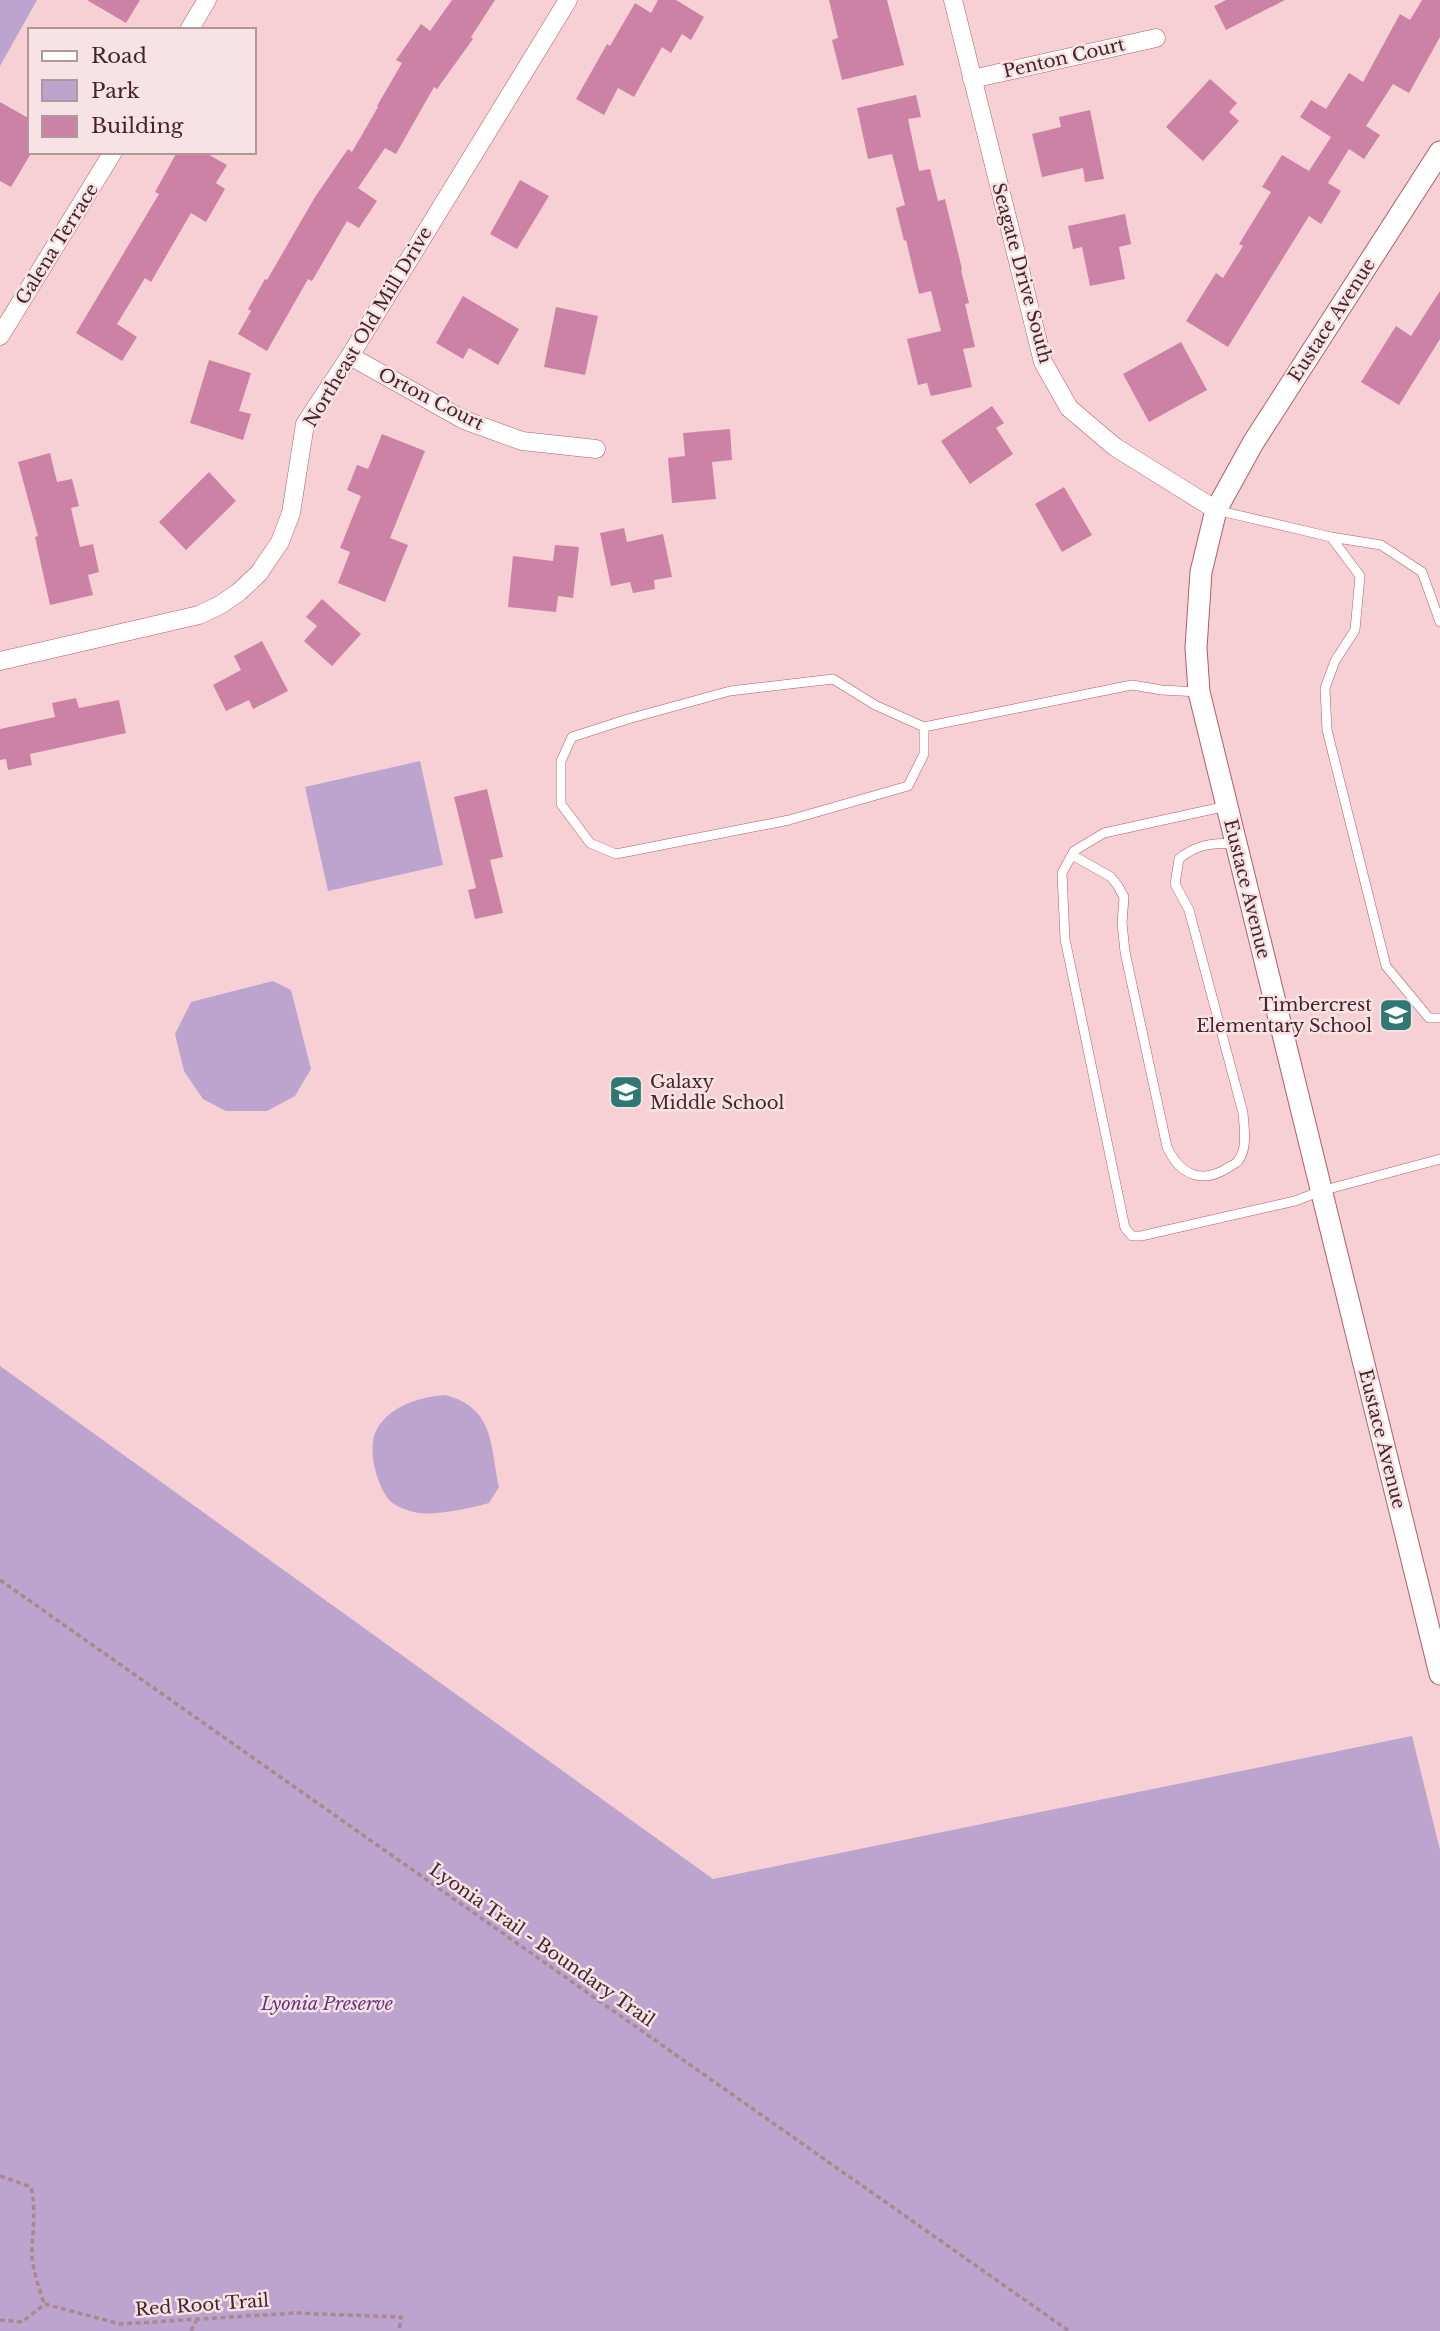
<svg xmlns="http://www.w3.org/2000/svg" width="1440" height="2331" font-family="'Libre Baskerville',serif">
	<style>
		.green { fill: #bca4ce }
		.building { fill: #cc82a5 }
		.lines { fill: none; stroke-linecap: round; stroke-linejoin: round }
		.service-casing { stroke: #b05d6b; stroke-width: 10 }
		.minor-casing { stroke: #b05d6b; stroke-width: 19 }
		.tertiary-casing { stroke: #b05d6b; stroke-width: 23 }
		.path { stroke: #ac878c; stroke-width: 3.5; stroke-dasharray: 5 3.5; stroke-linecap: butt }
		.service { stroke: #fff; stroke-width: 9 }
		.minor { stroke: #fff; stroke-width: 18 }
		.tertiary { stroke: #fff; stroke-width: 21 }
		.labels { text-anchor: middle; stroke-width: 5; stroke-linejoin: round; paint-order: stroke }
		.street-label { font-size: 18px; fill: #472429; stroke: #f7e3e5 }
		.poi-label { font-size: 18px; fill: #472429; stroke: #f7e3e5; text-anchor: end }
		.park-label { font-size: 18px; font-style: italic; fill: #653583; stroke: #f7e3e5 }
	</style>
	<rect width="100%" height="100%" fill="#f7d0d5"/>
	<path class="green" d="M 0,0 L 37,0 L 0,66 Z
		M 420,761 L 443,865 L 328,891 L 305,787 Z
		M 273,981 L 291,990 L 311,1069 L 295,1096 L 267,1111 L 226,1111 L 203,1099 L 184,1071 L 175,1034 L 191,1002 Z
		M 0,1366 L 713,1879 L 1412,1736 L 1440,1850 L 1440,2331 L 0,2331 Z
		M 446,1395 C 495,1409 490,1445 499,1487 L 489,1503 C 472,1508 430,1517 414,1512 C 407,1510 395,1506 390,1501 C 377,1487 366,1447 377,1429 C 391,1405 420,1397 446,1395 Z"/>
	<path class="building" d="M 87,0 L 140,0 L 126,23 Z
		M 452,0 L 495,0 L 471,37 L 473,39 L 437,89 L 434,87 L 396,154 L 385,148 L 358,188 L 377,201 L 359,228 L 347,221 L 312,281 L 308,279 L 267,351 L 238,334 L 251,311 L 248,309 L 265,279 L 267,280 L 315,197 L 348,149 L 352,152 L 378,107 L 377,106 L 402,63 L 396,60 L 421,24 L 430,31 Z
		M 658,0 L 676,0 L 704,17 L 691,40 L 682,34 L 671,53 L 662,47 L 634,97 L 618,88 L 604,115 L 576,99 L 607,44 L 610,46 L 635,3 L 651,13 Z
		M 829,0 L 887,0 L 904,65 L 842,80 L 832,40 L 838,38 Z
		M 1226,0 L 1285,0 L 1226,30 L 1214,6 Z
		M 1422,0 L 1440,0 L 1440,37 L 1409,93 L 1393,84 L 1366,126 L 1380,135 L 1364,159 L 1349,149 L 1328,183 L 1341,191 L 1321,224 L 1309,216 L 1228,347 L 1186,321 L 1216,273 L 1223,278 L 1243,246 L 1239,244 L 1271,192 L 1262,187 L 1282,155 L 1309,171 L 1331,137 L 1300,117 L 1311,100 L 1326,109 L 1349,73 L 1363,82 L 1400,14 L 1410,20 Z
		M 1210,79 L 1237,103 L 1229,112 L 1239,121 L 1203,161 L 1166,127 Z
		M 916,95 L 921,117 L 908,119 L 919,171 L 930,169 L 938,201 L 945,199 L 962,269 L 961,270 L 969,303 L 965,304 L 975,347 L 963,349 L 972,387 L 931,396 L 927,383 L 918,385 L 907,339 L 941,331 L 931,291 L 919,294 L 906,240 L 904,241 L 896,208 L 905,205 L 892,154 L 868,159 L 857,108 Z
		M 0,102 L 30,119 L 30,155 L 11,187 L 0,181 Z
		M 1090,110 L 1104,179 L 1085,182 L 1083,168 L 1042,177 L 1032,134 L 1061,127 L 1059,117 Z
		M 177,152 L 204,152 L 227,165 L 216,183 L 225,189 L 206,222 L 191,213 L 151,282 L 145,278 L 117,324 L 137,337 L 122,361 L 76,333 L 159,194 L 155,192 Z
		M 520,180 L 549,196 L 517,249 L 490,234 Z
		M 1125,214 L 1131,244 L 1119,247 L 1125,279 L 1090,286 L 1082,247 L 1073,249 L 1068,226 Z
		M 1440,291 L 1440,339 L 1399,405 L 1361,382 L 1396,326 L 1411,336 Z
		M 463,296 L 519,329 L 498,365 L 469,348 L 463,359 L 436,343 Z
		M 556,307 L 598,316 L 585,375 L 544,367 Z
		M 1181,342 L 1207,390 L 1149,422 L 1123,374 Z
		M 209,360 L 251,373 L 239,411 L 251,414 L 243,440 L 190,423 Z
		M 992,406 L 1004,423 L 996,428 L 1013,454 L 970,484 L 941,441 Z
		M 730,429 L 732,460 L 712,462 L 716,499 L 672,503 L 668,458 L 685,456 L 683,433 Z
		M 382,434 L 425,451 L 390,538 L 408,545 L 385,602 L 338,583 L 350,552 L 340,548 L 361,496 L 347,490 L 357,465 L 368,469 Z
		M 50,453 L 57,482 L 72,479 L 79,506 L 71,508 L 80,547 L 93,544 L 99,572 L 88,575 L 93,595 L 50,605 L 35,537 L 38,536 L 18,462 Z
		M 209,472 L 236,501 L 186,550 L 159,522 Z
		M 1064,487 L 1092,535 L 1062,552 L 1035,504 Z
		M 624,528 L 627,542 L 663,534 L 672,577 L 654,580 L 655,589 L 633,593 L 630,582 L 611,586 L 600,533 Z
		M 555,545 L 579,547 L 573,598 L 558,596 L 556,612 L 508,607 L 513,556 L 553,561 Z
		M 322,599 L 361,634 L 332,666 L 304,641 L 317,626 L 306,617 Z
		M 262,641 L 288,691 L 253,709 L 249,700 L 226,711 L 213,685 L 241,670 L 234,656 Z
		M 76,698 L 79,708 L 119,700 L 126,733 L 30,754 L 32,765 L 8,770 L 6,759 L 0,760 L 0,729 L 55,717 L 52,703 Z
		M 487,789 L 503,857 L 490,860 L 503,913 L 475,919 L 468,890 L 476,888 L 454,797 Z"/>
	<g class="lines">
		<g class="service-casing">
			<path id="service" d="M 1216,510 L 1331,537 L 1381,545 L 1422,572 L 1440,622
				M 1331,537 L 1360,576 L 1355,630 L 1335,661 L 1325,688 L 1327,730 L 1386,966 L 1429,1018 L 1440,1018
				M 924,727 L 924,754 L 908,786 L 789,820 L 616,854 L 590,843 L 561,804 L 561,761 L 572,737 L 628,719 L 730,691 L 833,679 L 875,705 L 924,727 L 1132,685 L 1162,690 L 1199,692
				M 1227,806 L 1104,833 L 1074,851 L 1062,873 L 1065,939 L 1125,1228 L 1132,1236 L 1141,1236 L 1295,1201 L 1321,1191 L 1440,1159
				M 1072,855 L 1111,877 L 1118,886 L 1124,897 L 1122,923 L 1125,952 L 1167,1147 C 1180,1175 1202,1185 1229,1167 C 1232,1165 1236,1164 1238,1161 C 1248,1149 1244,1127 1243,1113 L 1189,910 L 1175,884 L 1179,859 C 1195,845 1213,842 1234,844"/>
		</g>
		<g class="minor-casing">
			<path id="minor" d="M 953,0 L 1043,362 L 1069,408 L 1115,447 L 1216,510
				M 189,30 L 207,0
				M 972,79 L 1156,38
				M 0,336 L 113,152
				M 350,356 L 464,420 L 522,441 L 596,449
				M 0,661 L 199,615 L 220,605 L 239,592 L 259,573 L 280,542 L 291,513 L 305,424 L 350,356 L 568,0"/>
		</g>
		<g class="tertiary-casing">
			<path id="tertiary" d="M 1440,152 L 1253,443 L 1216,510 L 1201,572 L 1196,648 L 1199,692 L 1440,1674"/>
		</g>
		<path class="path" d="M 0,1580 L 1069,2331
			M 0,2176 L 31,2187 C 36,2210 33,2226 32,2249 C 31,2267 39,2286 44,2304
			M 0,2320 L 22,2322 L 45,2304 L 120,2324 L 295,2313 L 401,2317 L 399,2331
			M 191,2331 L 198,2317"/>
		<use href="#service" class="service"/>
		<use href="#minor" class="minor"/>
		<use href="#tertiary" class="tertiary"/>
	</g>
	<defs>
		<g id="school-square" transform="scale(1.75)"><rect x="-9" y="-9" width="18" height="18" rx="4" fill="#2f7874" stroke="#f7e3e5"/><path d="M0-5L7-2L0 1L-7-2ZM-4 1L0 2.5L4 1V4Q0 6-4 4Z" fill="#fff"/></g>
	</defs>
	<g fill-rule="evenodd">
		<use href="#school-square" x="1396" y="1015"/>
		<use href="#school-square" x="626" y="1092"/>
	</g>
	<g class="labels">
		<g class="street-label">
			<text transform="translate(1064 58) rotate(-13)" y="6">Penton Court</text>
			<text transform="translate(57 244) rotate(-58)" y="6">Galena Terrace</text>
			<text transform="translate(1022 273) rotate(75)" y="6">Seagate Drive South</text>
			<text transform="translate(1332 320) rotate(-57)" y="6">Eustace Avenue</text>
			<text transform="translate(368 327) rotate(-59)" y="6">Northeast Old Mill Drive</text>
			<text transform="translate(431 399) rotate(27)" y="6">Orton Court</text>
			<text transform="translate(1247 889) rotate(76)" y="6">Eustace Avenue</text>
			<text transform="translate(1382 1439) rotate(76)" y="6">Eustace Avenue</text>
			<text transform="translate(542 1945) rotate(35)" y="6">Lyonia Trail - Boundary Trail</text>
			<text transform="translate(202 2305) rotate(-4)" y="6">Red Root Trail</text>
		</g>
		<g class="poi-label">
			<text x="1372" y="1011">Timbercrest<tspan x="1372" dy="21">Elementary School</tspan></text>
			<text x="650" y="1088" text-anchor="start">Galaxy<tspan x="650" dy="21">Middle School</tspan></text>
		</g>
		<g class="park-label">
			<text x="327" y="2010">Lyonia Preserve</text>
		</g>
	</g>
	<rect x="28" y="28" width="228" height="126" fill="#f7e3e5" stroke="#b1979a" stroke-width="2"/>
	<rect x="42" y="51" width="35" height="10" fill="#ffffff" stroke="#b1979a" stroke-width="2"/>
	<text x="91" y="63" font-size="21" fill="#472429">Road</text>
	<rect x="42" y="80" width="35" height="21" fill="#bca4ce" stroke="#b1979a" stroke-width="2"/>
	<text x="91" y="98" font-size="21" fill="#472429">Park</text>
	<rect x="42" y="116" width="35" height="21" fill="#cc82a5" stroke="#b1979a" stroke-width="2"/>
	<text x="91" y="133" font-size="21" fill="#472429">Building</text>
</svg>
